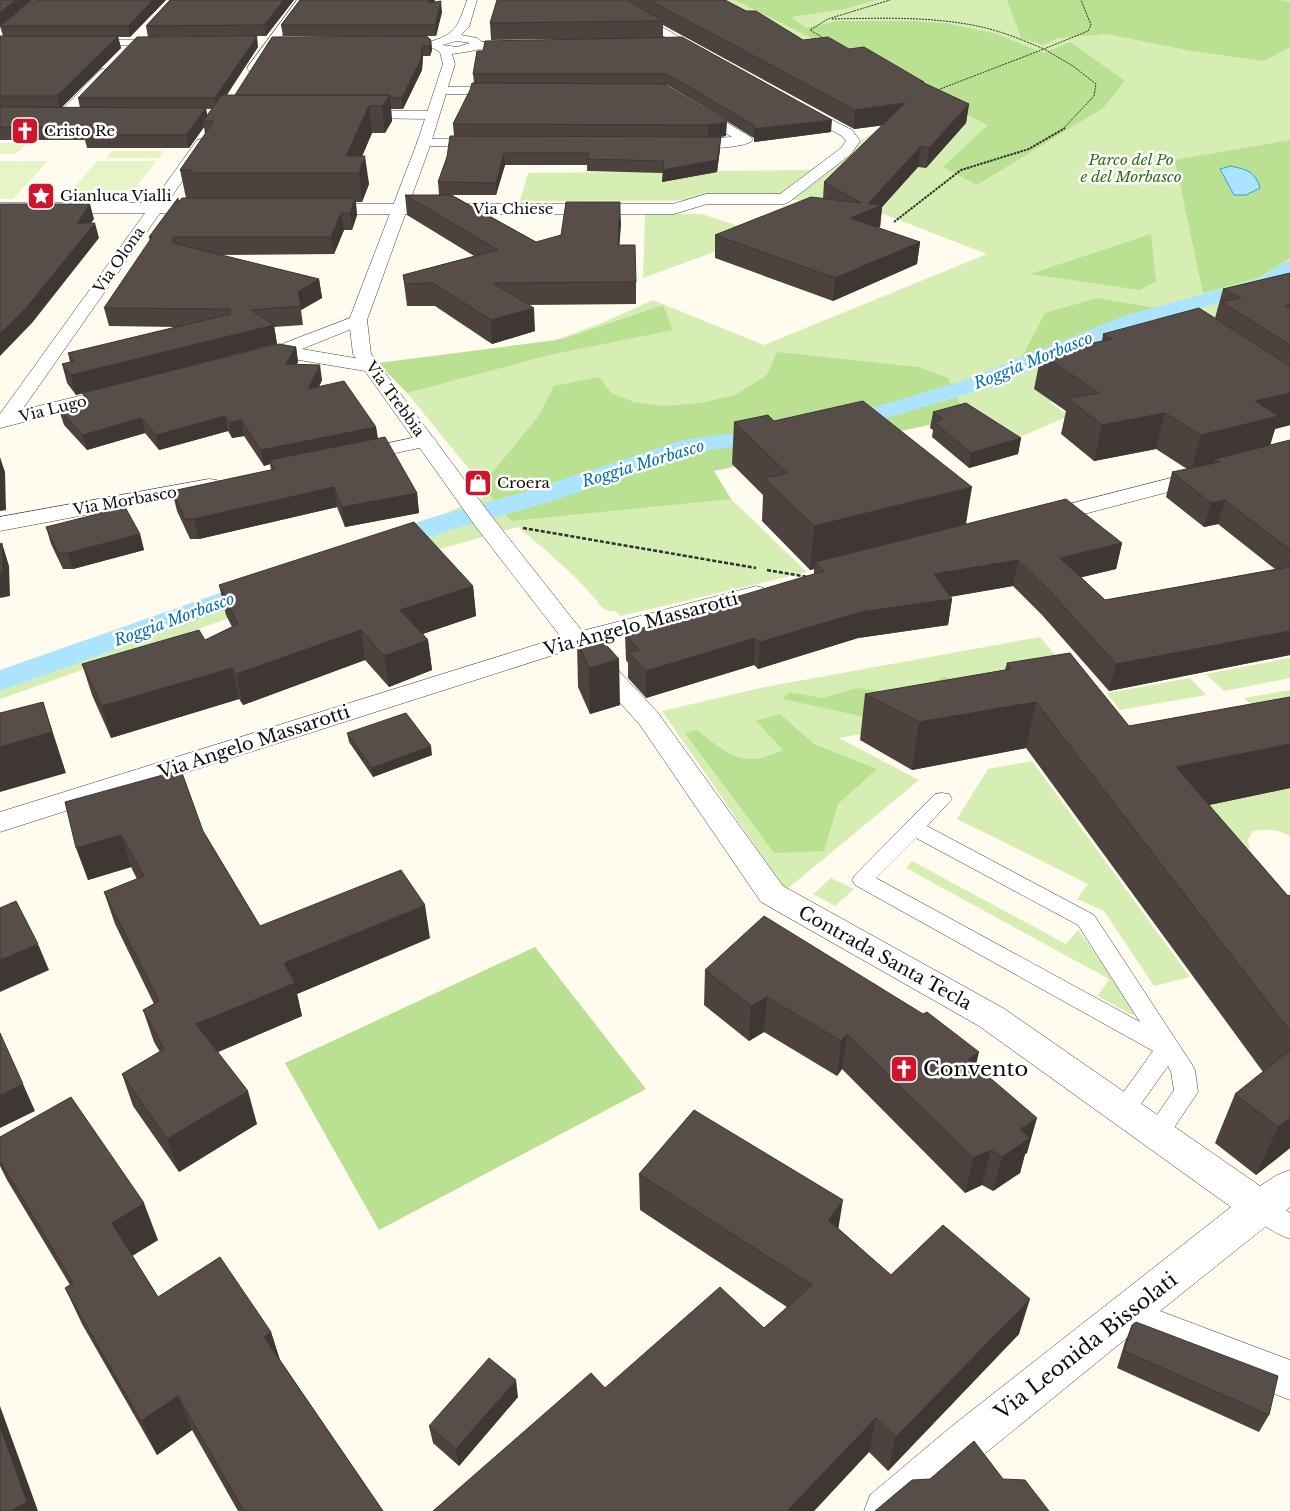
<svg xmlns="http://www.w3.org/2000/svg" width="1290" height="1511" font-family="'Libre Baskerville',serif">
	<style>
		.green { fill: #d6eeb3 }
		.forest { fill: #bae191 }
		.pitch { fill: #e7f4c6 }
		.water { fill: #ade4fd; stroke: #2ca1dc }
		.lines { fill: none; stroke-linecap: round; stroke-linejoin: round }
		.canal { fill: #ade4fd; fill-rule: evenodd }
		.service-casing { stroke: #414141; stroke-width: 1 }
		.minor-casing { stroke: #414141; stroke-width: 1 }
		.tertiary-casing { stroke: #414141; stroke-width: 1 }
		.path-far2 { stroke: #303030; stroke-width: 1; stroke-dasharray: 2 1; stroke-linecap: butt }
		.path-far1 { stroke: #303030; stroke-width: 2; stroke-dasharray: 2.5 1; stroke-linecap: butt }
		.path { stroke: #303030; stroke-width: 2.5; stroke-dasharray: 4 2; stroke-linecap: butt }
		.service { fill: #fff; fill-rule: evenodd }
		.minor { fill: #fff; fill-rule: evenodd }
		.tertiary { fill: #fff; fill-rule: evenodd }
		.wall { fill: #4c433f; fill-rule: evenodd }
		.shaded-wall { fill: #3e3733 }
		.building { fill: #584e49; stroke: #3e3733 }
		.labels { text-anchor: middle; stroke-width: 5; stroke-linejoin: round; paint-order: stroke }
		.far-poi-label { font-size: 15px; fill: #0e0e0e; stroke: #fff; text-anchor: start }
		.far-park-label { font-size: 15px; font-style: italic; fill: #2e6d17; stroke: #fff }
		.far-street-label { font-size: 15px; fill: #0e0e0e; stroke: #fff }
		.far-water-label { font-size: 16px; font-style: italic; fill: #0970ae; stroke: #fff }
		.street-label { font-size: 18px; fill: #0e0e0e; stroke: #fff }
		.near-poi-label { font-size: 21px; fill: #0e0e0e; stroke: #fff; text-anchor: start }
		.near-street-label { font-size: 21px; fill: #0e0e0e; stroke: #fff }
	</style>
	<rect width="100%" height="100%" fill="#fffbef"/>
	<path class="green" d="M 721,0 L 1290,0 L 1290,294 L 1050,402 L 1069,416 L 1018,438 L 966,417 L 689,456 L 728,499 L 731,499 L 807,572 L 621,616 L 615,611 C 606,613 600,606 596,600 C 573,572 545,550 518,527 L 362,571 L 0,699 L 0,672 L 381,539 L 507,488 L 494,471 L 482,485 L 407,393 L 429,387 L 604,322 L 653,300 L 764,345 L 987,254 L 847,200 L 520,201 L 528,173 L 809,170 L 929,101 Z
		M 645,214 L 702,214 L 763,234 L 643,278 Z
		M 1040,637 L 1088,694 L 839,738 L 919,780 L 786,890 L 662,711 L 765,687 Z
		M 1290,658 L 1290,678 L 1224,691 L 1206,674 Z
		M 1190,678 L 1206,695 L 1120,710 L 1107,693 Z
		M 1290,690 L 1290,738 L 1287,739 L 1244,698 Z
		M 1032,761 L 1190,977 L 1154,986 L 1104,911 L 1077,899 L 1088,884 L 957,819 L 988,769 Z
		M 1290,788 L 1290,836 C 1278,829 1266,829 1253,831 L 1248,839 L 1250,849 L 1199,860 L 1162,815 Z
		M 912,861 L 1066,944 L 1078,930 L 1136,1010 L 1135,1014 L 1132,1015 L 1098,996 L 1109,979 L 906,868 Z
		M 831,878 L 854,889 L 835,906 L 813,894 Z"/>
	<path class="forest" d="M 735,0 L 875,0 L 845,9 L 791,17 L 806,28 L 836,21 L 904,21 L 946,23 L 997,34 L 1043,53 L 1070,42 L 1125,81 L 1103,108 L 977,185 L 943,167 L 988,125 Z
		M 1007,0 L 1279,0 L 1290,2 L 1290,47 L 1264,61 L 1192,51 L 1107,34 L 1058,38 L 1043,45 L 1021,38 Z
		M 1290,140 L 1290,258 L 1258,278 L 1203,293 L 1175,160 Z
		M 1151,234 L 1156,281 L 1140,290 L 1030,274 Z
		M 1097,298 L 1186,313 L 1022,357 L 1045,313 Z
		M 663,305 L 673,330 L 549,355 L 407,393 L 378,363 L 563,339 Z
		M 777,352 L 918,367 L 948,378 L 966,417 L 714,471 L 731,499 L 511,521 L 482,485 L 538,417 L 554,386 L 599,377 L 611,393 L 634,402 L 663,406 L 701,403 L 735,395 L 767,375 Z
		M 943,677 L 978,686 L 888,722 L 783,699 L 790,692 L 822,698 L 857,688 L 909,695 Z
		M 780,714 L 814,744 L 877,769 L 838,804 L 824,851 L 774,853 L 685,733 L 696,730 C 730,754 740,770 783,750 L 756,721 Z
		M 535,947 L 646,1089 L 379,1230 L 285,1063 Z"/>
	<path class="pitch" d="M 0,143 L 28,143 L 16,154 L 0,154 Z
		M 112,151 L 164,151 L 159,158 L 106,158 Z
		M 0,161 L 48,161 L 13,199 L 0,199 Z
		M 97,161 L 156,161 L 129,196 L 67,196 Z"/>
	<path class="water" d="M 1231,166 C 1247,170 1255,171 1260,188 L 1246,195 L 1234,195 L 1220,169 Z"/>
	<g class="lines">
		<path class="canal" d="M 1290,261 L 1290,276 L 1272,287 L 1140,326 L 984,389 L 834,434 L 825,432 L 822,427 L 825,422 L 968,379 L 1124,316 L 1258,279 L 1283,263 Z
			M 779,427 L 788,429 L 791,434 L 788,439 L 696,452 L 546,503 L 447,531 L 389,552 L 379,554 L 369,552 L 365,546 L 369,540 L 427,519 L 528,491 L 683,440 Z
			M 265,577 L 275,580 L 280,586 L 275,592 L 0,691 L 0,670 Z"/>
		<g class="service-casing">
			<path id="service" d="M 942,793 L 949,794 L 952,799 L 927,826 L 1094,915 L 1191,1063 L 1195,1070 L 1198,1092 L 1165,1141 L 1156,1144 L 1147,1141 L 1144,1134 L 1174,1090 L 1171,1072 L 1168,1066 L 1131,1118 L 1122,1121 L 1113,1118 L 1110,1111 L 1153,1051 L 855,885 L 852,880 L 855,875 L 935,794 ZM 916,838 L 1078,925 L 1140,1022 L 876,878 Z
				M 1260,1196 L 1269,1199 L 1290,1213 L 1290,1239 C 1275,1233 1254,1222 1247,1207 L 1251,1199 Z"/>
		</g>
		<g class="minor-casing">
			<path id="minor" d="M 297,0 L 307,0 L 257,71 L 249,71 L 247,68 Z
				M 602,0 L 615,0 L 711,55 L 705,59 L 701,58 Z
				M 81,40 L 168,40 L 174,43 L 168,46 L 77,45 L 75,43 L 77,41 Z
				M 522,41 L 526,42 L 528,44 L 526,46 L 474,50 L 468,46 L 474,42 Z
				M 104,69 L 110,73 L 108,76 L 70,118 L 60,118 L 58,115 L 60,112 L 100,70 Z
				M 441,87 L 506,87 L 512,91 L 506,95 L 437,94 L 435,91 L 437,88 Z
				M 799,103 L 852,130 L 860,141 L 851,154 L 789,202 L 784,204 L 707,204 L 674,214 L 319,214 L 314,212 L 311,209 L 314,206 L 319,204 L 673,204 L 706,194 L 780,194 L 841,148 L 846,141 L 842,136 L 794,110 L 792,107 L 794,104 Z
				M 694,104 L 751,137 L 753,140 C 746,149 690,150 678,147 L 676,144 L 678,141 L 683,140 L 732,137 L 689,111 L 687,108 Z
				M 354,111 L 432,111 L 439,115 L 432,119 L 349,118 L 347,115 L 349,112 Z
				M 202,139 L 209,143 L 167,203 L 208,203 L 213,205 L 216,208 L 213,211 L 208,213 L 160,213 L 22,410 L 120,386 L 127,388 L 130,392 L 127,396 L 0,428 L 0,414 L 145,213 L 0,213 L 0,203 L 152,203 L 197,140 Z
				M 424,139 L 485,139 L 492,143 L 485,147 L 419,146 L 417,143 Z
				M 358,315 L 364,316 L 367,320 L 364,324 L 302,349 L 378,362 L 380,366 L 378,370 L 371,372 L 281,357 L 261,362 L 254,360 L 252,356 L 254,352 L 274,347 Z
				M 426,435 L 433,437 L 436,441 L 433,445 L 354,462 L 347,460 L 344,456 L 347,452 Z
				M 209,479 L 217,480 L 220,485 L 217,490 L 0,531 L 0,517 Z
				M 594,651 L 603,654 L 658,713 L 783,886 L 1003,1008 L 1260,1186 L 1277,1175 L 1290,1170 L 1290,1207 L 1160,1311 L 1290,1360 L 1290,1400 L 1128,1337 L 982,1456 L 920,1511 L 864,1511 L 870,1495 L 952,1426 L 1231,1207 L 979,1026 L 761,902 L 640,725 L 581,659 L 585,654 Z"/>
		</g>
		<g class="tertiary-casing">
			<path id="tertiary" d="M 467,0 L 477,0 L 469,27 L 461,35 L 477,38 L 483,43 L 472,51 L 452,54 L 455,64 L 431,143 L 367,320 L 371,354 L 492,517 L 582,631 L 756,586 L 764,588 L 768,593 L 764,598 L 585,645 L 0,832 L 0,812 L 561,637 L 476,527 L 353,354 L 349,320 L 417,143 L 443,64 L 440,52 L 429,46 L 432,41 C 457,34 459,23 467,0 ZM 457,41 L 470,43 L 457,47 L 442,45 Z
				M 1206,469 L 1214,470 L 1217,475 L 1214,480 L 1042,525 L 1034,523 L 1031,518 L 1034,513 Z"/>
		</g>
		<path class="path-far2" d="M 832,19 C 883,18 936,16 986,28 C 1006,33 1025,41 1044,49
			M 825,39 L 810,30 L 828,19 L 890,0
			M 935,91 L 1044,49
			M 1063,129 L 1094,96 L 1096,84 L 1073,66 L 1044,49 L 1088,31 L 1091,25 L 1081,0"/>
		<path class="path-far1" d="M 894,222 L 961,170 L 1029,149 L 1065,128"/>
		<path class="path" d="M 523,528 L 756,568
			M 767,570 L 808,577"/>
		<use href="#service" class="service"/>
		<use href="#minor" class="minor"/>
		<use href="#tertiary" class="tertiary"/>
	</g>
	<path class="wall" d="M 34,0 L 166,0 L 130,37 L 118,37 L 121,48 L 62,107 L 80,108 L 78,98 L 258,47 L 227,95 L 235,95 L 363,36 L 283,36 L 281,25 L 300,0 L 435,0 L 434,2 L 442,12 L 436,36 L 427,36 L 431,40 L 432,50 L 430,56 L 423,56 L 422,70 L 403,109 L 391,109 L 392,121 L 385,133 L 372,133 L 362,156 L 369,184 L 362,202 L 356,202 L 357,215 L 352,230 L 344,230 L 334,254 L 219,255 L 319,279 L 322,298 L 301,310 L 303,325 L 274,327 L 277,344 L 118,384 L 296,347 L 298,362 L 296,365 L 322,380 L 319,387 L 376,427 L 378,438 L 417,493 L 419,513 L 345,527 L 337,507 L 199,539 L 190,539 L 177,511 L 172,491 L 271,470 L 270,464 L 264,466 L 244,436 L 232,438 L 228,431 L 159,450 L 145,433 L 87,450 L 64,425 L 59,410 L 85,403 L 83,393 L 76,395 L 67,383 L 62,364 L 70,362 L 68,353 L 176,327 L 109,326 L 104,308 L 150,241 L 149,237 L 178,198 L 179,201 L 186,198 L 180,170 L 205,134 L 204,127 L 189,148 L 87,148 L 85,140 L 0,140 L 0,36 L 3,36 L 0,26 ZM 206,109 L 212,109 L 207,115 Z
		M 170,0 L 294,0 L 266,36 L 148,37 L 146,26 Z
		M 497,0 L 725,0 L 803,40 L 849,49 L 969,104 L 966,123 L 926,168 L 918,167 L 882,207 L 880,227 L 878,228 L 920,242 L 917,264 L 833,301 L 715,258 L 715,235 L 823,199 L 824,182 L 883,125 L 854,129 L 663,25 L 663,37 L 831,132 L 754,142 L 754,138 L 667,85 L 665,85 L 726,136 L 720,137 L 720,149 L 717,172 L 662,182 L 663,173 L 587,171 L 587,165 L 505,165 L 496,195 L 452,195 L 536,242 L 621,223 L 619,245 L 636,282 L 636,304 L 529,305 L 535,331 L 492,344 L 435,306 L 407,306 L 403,275 L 474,256 L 407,215 L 405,195 L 439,195 L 438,182 L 454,136 L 453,124 L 474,83 L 473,74 L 483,51 L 561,39 L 491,40 L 490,23 Z
		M 1290,273 L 1290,425 L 1275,429 L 1270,445 L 1290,440 L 1290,655 L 1109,691 L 1042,615 L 1013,586 L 950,597 L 952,599 L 948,625 L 858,638 L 758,669 L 754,665 L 646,698 L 628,678 L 628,663 L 626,660 L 625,634 L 814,574 L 814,569 L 810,570 L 762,521 L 763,495 L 732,464 L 734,422 L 774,421 L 966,524 L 1122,543 L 1116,569 L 1081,577 L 1105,600 L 1275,569 L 1218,524 L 1204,527 L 1166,497 L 1172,472 L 1187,469 L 1156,449 L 1094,461 L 1061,434 L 1066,411 L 1034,389 L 1041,354 L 1102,341 L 1103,334 L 1215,318 L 1223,289 Z
		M 933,412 L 1021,438 L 1018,454 L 969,468 L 932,437 L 933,430 L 930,428 Z
		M 46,527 L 140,534 L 144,550 L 73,569 L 63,569 L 51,544 Z
		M 219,585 L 473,586 L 476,616 L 423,634 L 428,640 L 432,670 L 389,687 L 365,660 L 243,705 L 239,699 L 111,738 L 92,695 L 82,664 L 205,640 L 232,627 L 226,615 Z
		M 577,641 L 620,705 L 590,714 L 578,687 Z
		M 1007,663 L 1129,726 L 1290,697 L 1290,788 L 1209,805 L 1288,896 L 1290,895 L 1290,1148 L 1256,1175 L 1215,1143 L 1235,1094 L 1263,1072 L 1026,748 L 912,770 L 860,740 L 865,694 L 1005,670 Z
		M 347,733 L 432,755 L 373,777 L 349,742 Z
		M 65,802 L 203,831 L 260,926 L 430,938 L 297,994 L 302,1016 L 218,1052 L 257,1124 L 179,1172 L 133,1106 L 122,1074 L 160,1052 L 154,1042 L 143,1010 L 154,1004 L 115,924 L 104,892 L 137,879 L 131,867 L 88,880 Z
		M 705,970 L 976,1066 L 1027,1153 L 1025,1154 L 1020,1173 L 993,1191 L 982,1185 L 965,1193 L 842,1069 L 837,1076 L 764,1032 L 749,1041 L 704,1005 Z
		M 0,1137 L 158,1240 L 132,1256 L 158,1297 L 271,1332 L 280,1360 L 383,1511 L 238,1511 L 192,1430 L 157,1455 L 82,1324 L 65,1288 L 70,1285 L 7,1180 L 0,1166 Z
		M 639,1174 L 838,1228 L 891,1275 L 1019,1334 L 888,1471 L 869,1452 L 814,1511 L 433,1511 L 605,1388 L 764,1328 L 787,1307 L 640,1210 Z
		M 1132,1325 L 1269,1415 L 1259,1432 L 1117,1368 L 1125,1342 Z
		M 518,1397 L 459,1466 L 433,1443 L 429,1426 Z"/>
	<path class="shaded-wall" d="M 16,0 L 33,0 L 0,26 L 0,12 Z
		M 153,0 L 166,0 L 130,37 L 128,26 Z
		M 284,0 L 294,0 L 266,36 L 264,25 Z
		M 429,0 L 435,0 L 429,14 L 428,3 Z
		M 441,1 L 442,12 L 436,36 L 435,25 Z
		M 118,36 L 121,48 L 60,109 L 57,96 Z
		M 257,36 L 258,47 L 217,109 L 215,98 Z
		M 431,40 L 432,50 L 430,56 L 429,46 Z
		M 422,46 L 423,56 L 422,70 L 403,109 L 402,98 Z
		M 390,95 L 392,121 L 385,133 L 382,106 Z
		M 905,103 L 903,123 L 854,129 L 855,110 Z
		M 969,104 L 966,123 L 926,168 L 929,148 Z
		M 369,106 L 372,133 L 355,173 L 346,156 Z
		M 206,108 L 208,121 L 203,121 L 204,127 L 189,148 L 186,135 Z
		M 832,120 L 831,132 L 754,142 L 754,129 Z
		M 727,122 L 726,136 L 708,138 L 708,125 Z
		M 721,137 L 720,149 L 717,172 L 662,182 L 663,170 Z
		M 921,146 L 918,167 L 882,207 L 880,227 L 848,240 L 850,218 L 868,204 Z
		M 504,153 L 505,165 L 496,195 L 496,183 Z
		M 365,156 L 369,184 L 362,202 L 359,173 Z
		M 355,198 L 357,215 L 352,230 L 350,213 Z
		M 620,202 L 621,223 L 618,267 L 618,245 Z
		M 90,204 L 94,219 L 80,239 L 77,223 Z
		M 341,213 L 344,230 L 334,254 L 331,237 Z
		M 95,223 L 99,238 L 32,323 L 0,356 L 0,334 Z
		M 920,242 L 917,264 L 833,301 L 835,278 Z
		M 319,279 L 322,298 L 301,310 L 298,292 Z
		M 534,308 L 535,331 L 492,344 L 491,320 Z
		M 274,325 L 277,344 L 76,395 L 71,375 Z
		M 296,347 L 298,362 L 288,379 L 286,364 Z
		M 320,365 L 322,380 L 310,404 L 308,389 Z
		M 1290,393 L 1290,425 L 1275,429 L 1268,452 L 1220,462 L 1215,459 L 1213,466 L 1191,472 L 1201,435 L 1255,401 Z
		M 1165,413 L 1156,449 L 1094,461 L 1102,425 Z
		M 225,416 L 228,431 L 159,450 L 156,435 Z
		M 141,418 L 145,433 L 87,450 L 83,435 Z
		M 241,420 L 244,436 L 232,438 L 229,423 Z
		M 376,427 L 378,443 L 269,460 L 270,464 L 264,466 L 261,450 Z
		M 1021,438 L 1018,454 L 969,468 L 971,453 Z
		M 0,457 L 5,472 L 6,510 L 0,511 Z
		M 334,487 L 337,507 L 199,539 L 194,519 Z
		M 972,487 L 965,530 L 815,562 L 814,569 L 810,570 L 814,526 Z
		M 417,493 L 419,513 L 345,527 L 342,507 Z
		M 1225,500 L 1218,524 L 1204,527 L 1211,503 Z
		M 140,534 L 144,550 L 73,569 L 68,553 Z
		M 2,543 L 9,566 L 10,596 L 0,598 L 0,574 Z
		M 1122,543 L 1116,569 L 1054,584 L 1060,558 Z
		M 1018,560 L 1013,586 L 930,600 L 934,574 Z
		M 473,586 L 476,616 L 404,640 L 400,610 Z
		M 952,599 L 948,625 L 858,638 L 758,669 L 760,642 L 861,612 Z
		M 361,630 L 365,660 L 243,705 L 236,674 Z
		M 1290,631 L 1290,655 L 1109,691 L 1116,664 Z
		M 755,638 L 754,665 L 646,698 L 646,671 Z
		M 428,640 L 432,670 L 389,687 L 384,656 Z
		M 619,659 L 620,705 L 590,714 L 589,668 Z
		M 232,668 L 239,699 L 111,738 L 102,706 Z
		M 43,702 L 66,773 L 0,792 L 0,747 Z
		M 1036,702 L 1026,748 L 912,770 L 919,722 Z
		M 1290,744 L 1290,788 L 1162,815 L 1176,767 Z
		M 431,746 L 432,755 L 373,777 L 372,768 Z
		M 121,835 L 131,867 L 88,880 L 76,848 Z
		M 425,905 L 430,938 L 297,994 L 302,1016 L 206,1057 L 196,1024 L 284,963 Z
		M 38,944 L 49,970 L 0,992 L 0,960 Z
		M 767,997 L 764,1032 L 749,1041 L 751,1006 Z
		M 847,1034 L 842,1069 L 837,1076 L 841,1041 Z
		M 979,1052 L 971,1087 L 968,1059 Z
		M 23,1084 L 35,1111 L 0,1128 L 0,1095 Z
		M 248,1091 L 257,1124 L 179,1172 L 167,1139 Z
		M 1037,1118 L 1027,1153 L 1025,1154 L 1020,1173 L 993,1191 L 1002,1157 L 1020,1129 Z
		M 1290,1118 L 1290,1148 L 1256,1175 L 1278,1127 Z
		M 991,1150 L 982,1185 L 965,1193 L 973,1158 Z
		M 843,1200 L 837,1237 L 828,1220 Z
		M 144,1203 L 158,1240 L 127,1259 L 112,1223 Z
		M 1030,1299 L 1019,1334 L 888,1471 L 896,1437 Z
		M 271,1332 L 282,1367 L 264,1337 Z
		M 516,1380 L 518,1397 L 459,1466 L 456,1449 Z
		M 178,1396 L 192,1430 L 157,1455 L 141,1421 Z
		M 0,1406 L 38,1511 L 11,1511 L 0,1426 Z
		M 876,1418 L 869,1452 L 814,1511 L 787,1511 Z"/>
	<path class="building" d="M 0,0 L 16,0 L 0,12 Z
		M 34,0 L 153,0 L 128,26 L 0,26 Z
		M 170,0 L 284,0 L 264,25 L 146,26 Z
		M 300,0 L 429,0 L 428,3 L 441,1 L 435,25 L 281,25 Z
		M 497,0 L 627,0 L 663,21 L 490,23 Z
		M 649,0 L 725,0 L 746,11 L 756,11 L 803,40 L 828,37 L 849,49 L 864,47 L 924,82 L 922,82 L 969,104 L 929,148 L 921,146 L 868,204 L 882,205 L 850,218 L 920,242 L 835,278 L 715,235 L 811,197 L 861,203 L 824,182 L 905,103 L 855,110 Z
		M 0,36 L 118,36 L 57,96 L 0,96 Z
		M 257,36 L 215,98 L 78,98 L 137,37 Z
		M 426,36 L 431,40 L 429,46 L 422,46 L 421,59 L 402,98 L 390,98 L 390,95 L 235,95 L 272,37 Z
		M 682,37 L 832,120 L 754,129 L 755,126 L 667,74 L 473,74 L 477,51 L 483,51 L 485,41 Z
		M 472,83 L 664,84 L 727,122 L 708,125 L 453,124 L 470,90 Z
		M 222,95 L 390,95 L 382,106 L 369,106 L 346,156 L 365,156 L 359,173 L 190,173 L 193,170 L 180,170 L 214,121 L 203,121 Z
		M 0,107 L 206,108 L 186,135 L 84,135 L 91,126 L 0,127 Z
		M 450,136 L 721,137 L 717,160 L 663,170 L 664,161 L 587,159 L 589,153 L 504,153 L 496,183 L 438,182 L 447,157 Z
		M 405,195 L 451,195 L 536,242 L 561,235 L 566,202 L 620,202 L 618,245 L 635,245 L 636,282 L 493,283 L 534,308 L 491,320 L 433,283 L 405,284 L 403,275 L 498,250 Z
		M 178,198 L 178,203 L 182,198 L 355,198 L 350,213 L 341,213 L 331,237 L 173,237 L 173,243 L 319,279 L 298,292 L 301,306 L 251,310 L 274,325 L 71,375 L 62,364 L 74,361 L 68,353 L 230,314 L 230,309 L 104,308 L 152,237 L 149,237 Z
		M 0,204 L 90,204 L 77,223 L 95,223 L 27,307 L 0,334 Z
		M 1290,273 L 1290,304 L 1285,306 L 1290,308 L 1290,345 L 1222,302 L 1241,298 L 1223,289 Z
		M 1199,308 L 1290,366 L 1290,393 L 1255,401 L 1279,416 L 1201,435 L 1165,413 L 1102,425 L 1068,398 L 1099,393 L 1041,354 L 1112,339 L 1103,334 Z
		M 279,344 L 296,347 L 286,364 L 320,365 L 308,389 L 344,381 L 376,427 L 261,450 L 241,420 L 229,423 L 225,416 L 156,435 L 141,418 L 83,435 L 59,410 L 89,401 L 82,393 Z
		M 863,401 L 972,487 L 814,526 L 764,478 L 787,473 L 734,422 L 768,415 L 774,421 Z
		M 966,403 L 1021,438 L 971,453 L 934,422 L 943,419 L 933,412 Z
		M 385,437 L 417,493 L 342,507 L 334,487 L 194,519 L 185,519 L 172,491 L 275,469 L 269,460 Z
		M 1290,440 L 1290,550 L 1225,500 L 1211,503 L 1172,472 L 1220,462 L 1215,459 Z
		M 1066,499 L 1122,543 L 1060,558 L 1105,600 L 1290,567 L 1290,631 L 1116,664 L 1048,589 L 1018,560 L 934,574 L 952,599 L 861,612 L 760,642 L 755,638 L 646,671 L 628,652 L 639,650 L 625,634 L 719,602 L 824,571 L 815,562 Z
		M 125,507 L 140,534 L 68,553 L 58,553 L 46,527 Z
		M 414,522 L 473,586 L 400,610 L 428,640 L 384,656 L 361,630 L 236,674 L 232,668 L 102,706 L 82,664 L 199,630 L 205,640 L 238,624 L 219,585 Z
		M 2,543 L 3,574 L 0,574 L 0,544 Z
		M 599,637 L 619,659 L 589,668 L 577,641 Z
		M 1070,653 L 1129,726 L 1290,697 L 1290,744 L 1176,767 L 1288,896 L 1290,895 L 1290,1031 L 1036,702 L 919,722 L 865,694 L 1011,669 L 1007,663 Z
		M 43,702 L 52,732 L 0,747 L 0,713 Z
		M 406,713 L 431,746 L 372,768 L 347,733 Z
		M 181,770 L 203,831 L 260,926 L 401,870 L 425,905 L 284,963 L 295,983 L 196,1024 L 248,1091 L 167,1139 L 122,1074 L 164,1049 L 143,1010 L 159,1001 L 104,892 L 144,876 L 121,835 L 76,848 L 65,802 Z
		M 16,901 L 38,944 L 0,960 L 0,908 Z
		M 764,916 L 923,1014 L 927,1012 L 979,1052 L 968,1059 L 1037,1118 L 1020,1129 L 1030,1138 L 1002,1157 L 991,1150 L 973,1158 L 847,1034 L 841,1041 L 767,997 L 751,1006 L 705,970 Z
		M 0,1033 L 23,1084 L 0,1095 Z
		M 1290,1050 L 1290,1118 L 1278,1127 L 1235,1094 Z
		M 71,1097 L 144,1203 L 112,1223 L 158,1297 L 220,1257 L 271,1332 L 264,1337 L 383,1511 L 244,1511 L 178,1396 L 141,1421 L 65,1288 L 73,1283 L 0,1161 L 0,1137 Z
		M 694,1110 L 843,1200 L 828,1220 L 891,1275 L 943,1225 L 1030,1299 L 896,1437 L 876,1418 L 787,1511 L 433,1511 L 591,1373 L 605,1388 L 720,1287 L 764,1328 L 812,1285 L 639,1174 Z
		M 1136,1322 L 1278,1376 L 1269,1415 L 1124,1351 L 1132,1325 Z
		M 489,1358 L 516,1380 L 456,1449 L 429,1426 Z
		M 0,1426 L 27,1502 L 11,1511 L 0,1511 Z
		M 974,1441 L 1003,1479 L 1025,1480 L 1049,1511 L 875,1511 L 912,1480 L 930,1479 Z"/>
	<defs>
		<g id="church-square" transform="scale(1.4375)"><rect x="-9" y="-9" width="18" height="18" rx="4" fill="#cd162b" stroke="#fff"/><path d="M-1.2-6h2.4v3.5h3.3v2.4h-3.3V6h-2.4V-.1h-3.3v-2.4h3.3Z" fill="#fff"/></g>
		<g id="sight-square" transform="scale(1.4375)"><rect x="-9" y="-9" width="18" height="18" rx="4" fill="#cd162b" stroke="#fff"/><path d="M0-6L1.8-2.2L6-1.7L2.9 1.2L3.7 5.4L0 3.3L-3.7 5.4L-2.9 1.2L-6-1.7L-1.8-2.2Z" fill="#fff"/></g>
		<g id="shop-square" transform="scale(1.4375)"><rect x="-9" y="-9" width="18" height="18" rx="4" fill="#cd162b" stroke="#fff"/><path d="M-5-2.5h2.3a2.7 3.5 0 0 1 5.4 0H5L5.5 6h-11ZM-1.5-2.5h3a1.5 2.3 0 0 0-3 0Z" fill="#fff"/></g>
	</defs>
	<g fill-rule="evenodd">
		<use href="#church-square" x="25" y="131"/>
		<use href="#sight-square" x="41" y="196"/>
		<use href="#shop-square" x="478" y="483"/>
		<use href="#church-square" x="904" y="1069"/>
	</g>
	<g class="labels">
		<g class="far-poi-label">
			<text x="44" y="136">Cristo Re</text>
			<text x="60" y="201">Gianluca Vialli</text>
			<text x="497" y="488">Croera</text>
		</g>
		<g class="far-park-label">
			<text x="1131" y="165">Parco del Po<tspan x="1131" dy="17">e del Morbasco</tspan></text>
		</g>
		<g class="far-street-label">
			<text x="513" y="214">Via Chiese</text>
			<text transform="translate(119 260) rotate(-55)" y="5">Via Olona</text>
			<text transform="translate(395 399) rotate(54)" y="5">Via Trebbia</text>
			<text transform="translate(53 409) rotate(-14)" y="5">Via Lugo</text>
			<text transform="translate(125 501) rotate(-10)" y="5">Via Morbasco</text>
		</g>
		<g class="far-water-label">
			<text transform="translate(1033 360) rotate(-22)" y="6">Roggia Morbasco</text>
			<text transform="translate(643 463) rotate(-17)" y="6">Roggia Morbasco</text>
			<text transform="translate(174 619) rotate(-20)" y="6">Roggia Morbasco</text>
		</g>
		<g class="street-label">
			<text transform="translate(641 624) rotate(-15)" y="6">Via Angelo Massarotti</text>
			<text transform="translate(254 742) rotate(-18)" y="6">Via Angelo Massarotti</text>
			<text transform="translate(885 958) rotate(29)" y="6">Contrada Santa Tecla</text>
		</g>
		<g class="near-poi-label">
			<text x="923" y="1076">Convento</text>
		</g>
		<g class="near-street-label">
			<text transform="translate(1086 1346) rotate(-38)" y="7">Via Leonida Bissolati</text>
		</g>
	</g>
</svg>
